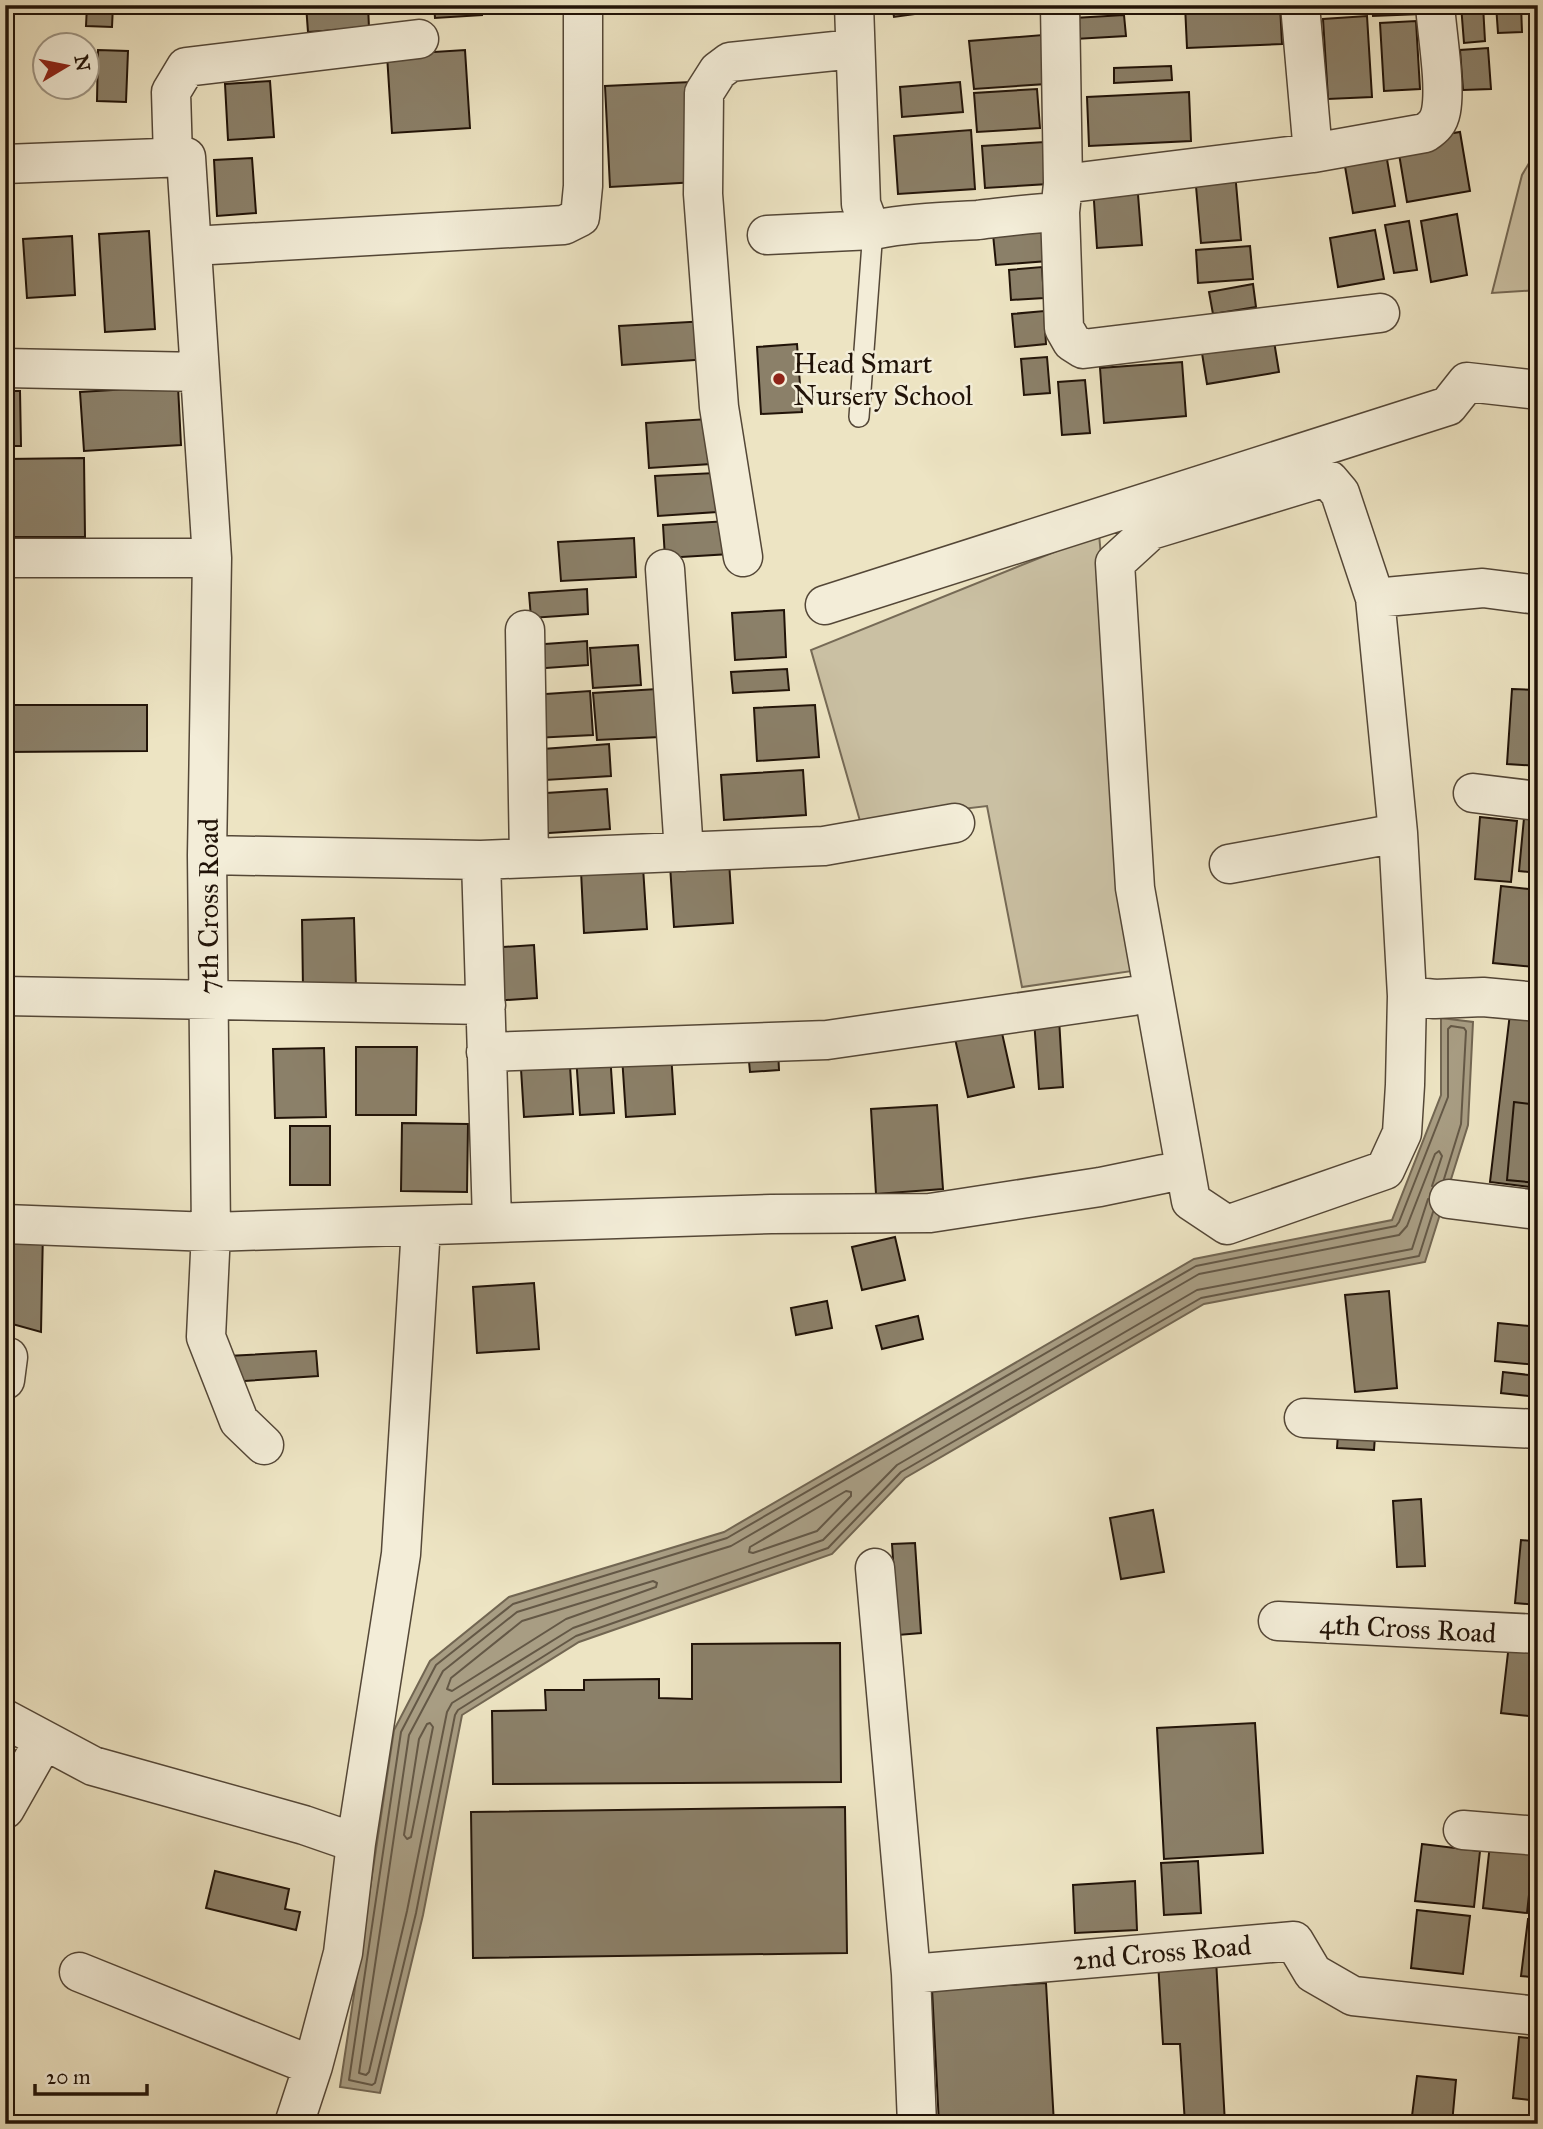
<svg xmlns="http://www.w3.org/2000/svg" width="1543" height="2129" font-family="'IM FELL Great Primer',serif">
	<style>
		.green { fill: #cac0a3; stroke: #766a56; stroke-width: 2 }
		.water { fill: #a89d83; stroke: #726652; stroke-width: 2 }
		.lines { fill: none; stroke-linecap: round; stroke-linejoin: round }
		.shore { stroke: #645846; stroke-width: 2 }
		.building { fill: #8b8069; stroke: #211308; stroke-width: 2 }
		.service-casing { stroke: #544737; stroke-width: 22 }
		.minor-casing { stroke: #544737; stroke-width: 41 }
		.service { stroke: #f3edd8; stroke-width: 19 }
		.minor { stroke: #f3edd8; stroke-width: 38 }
		.poi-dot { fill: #8f2418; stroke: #f3edd8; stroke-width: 2.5 }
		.labels { text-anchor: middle; stroke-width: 5; stroke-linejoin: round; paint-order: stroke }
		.poi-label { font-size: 28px; fill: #211308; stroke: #f3edd8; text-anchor: start }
		.street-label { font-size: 28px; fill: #211308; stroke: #f3edd8 }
	</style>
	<rect width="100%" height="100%" fill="#ede4c3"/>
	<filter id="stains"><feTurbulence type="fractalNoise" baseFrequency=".00286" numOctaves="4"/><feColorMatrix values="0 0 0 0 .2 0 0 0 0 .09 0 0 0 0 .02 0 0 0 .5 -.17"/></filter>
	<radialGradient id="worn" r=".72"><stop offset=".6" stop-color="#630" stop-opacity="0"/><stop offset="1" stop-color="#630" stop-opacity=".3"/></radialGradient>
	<path class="green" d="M 1538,148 L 1538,290 L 1492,293 L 1522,175 Z
		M 1099,534 L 1139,970 L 1022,987 L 987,806 L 860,821 L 811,650 Z"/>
	<path class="water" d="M 1441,1018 L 1473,1022 L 1468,1125 L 1425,1262 L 1204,1304 L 905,1478 L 832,1554 L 579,1642 L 462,1715 L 423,1915 L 380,2093 L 340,2087 L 394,1730 L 430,1661 L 509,1597 L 724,1532 L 1194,1259 L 1392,1220 L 1441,1095 Z"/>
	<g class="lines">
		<path class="shore" d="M 1428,1199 L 1412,1249 L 1197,1290 L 897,1465 L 823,1540 L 573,1628 L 452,1703 L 447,1712 L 407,1911 L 369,2072 L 366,2075 L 359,2073 L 409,1735 L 443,1671 L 517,1612 L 731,1546 L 1199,1274 L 1399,1235 L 1407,1226 L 1435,1154 L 1439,1151 L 1442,1156 L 1432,1186
			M 1433,1212 L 1419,1256 L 1201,1298 L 901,1472 L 828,1548 L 576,1636 L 458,1710 L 455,1715 L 416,1913 L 375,2083 L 372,2085 L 349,2080 L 401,1732 L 436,1665 L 513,1604 L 727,1538 L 1196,1266 L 1396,1226 L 1399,1222 L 1448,1097 L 1448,1029 L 1451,1026 L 1464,1028 L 1466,1031 L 1461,1124 L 1444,1179
			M 846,1491 L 851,1492 L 851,1496 L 817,1531 L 753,1553 L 749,1552 L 750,1547 Z
			M 653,1581 L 657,1583 L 656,1587 L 566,1619 L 452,1691 L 447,1689 L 451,1678 L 522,1621 Z
			M 430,1723 L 433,1727 L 411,1837 L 407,1839 L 404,1835 L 419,1739 L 427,1724 Z"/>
	</g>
	<path class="building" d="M 87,5 L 113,5 L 112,27 L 86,26 Z
		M 306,5 L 368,5 L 369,28 L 308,32 Z
		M 434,5 L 481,5 L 482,15 L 435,18 Z
		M 892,5 L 958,5 L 959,8 L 894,17 Z
		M 1185,5 L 1280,5 L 1282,44 L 1187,48 Z
		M 1372,5 L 1421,5 L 1421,14 L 1373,16 Z
		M 1461,5 L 1483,5 L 1485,41 L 1464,43 Z
		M 1496,5 L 1521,5 L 1522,32 L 1498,33 Z
		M 1124,15 L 1126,36 L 1075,39 L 1074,18 Z
		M 1367,16 L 1372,97 L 1328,99 L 1323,19 Z
		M 1416,21 L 1420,89 L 1384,91 L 1380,23 Z
		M 1043,35 L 1046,84 L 974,89 L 969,41 Z
		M 1488,48 L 1491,89 L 1463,90 L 1460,50 Z
		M 98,50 L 128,51 L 126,102 L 97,101 Z
		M 465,50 L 470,128 L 392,133 L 387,55 Z
		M 1171,66 L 1172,80 L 1114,83 L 1114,68 Z
		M 270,81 L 274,137 L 228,140 L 225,84 Z
		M 691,82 L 697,182 L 610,187 L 605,86 Z
		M 960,82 L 963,112 L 902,117 L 900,87 Z
		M 1037,89 L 1040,128 L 977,132 L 974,93 Z
		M 1189,92 L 1191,141 L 1089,146 L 1087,97 Z
		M 971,130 L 975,189 L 898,194 L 894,136 Z
		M 1460,132 L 1470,191 L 1407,202 L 1397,142 Z
		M 1045,142 L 1048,184 L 985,188 L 982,146 Z
		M 1384,142 L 1395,206 L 1353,213 L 1342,149 Z
		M 252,158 L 256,213 L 217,216 L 214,160 Z
		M 1235,172 L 1241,240 L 1201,243 L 1195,175 Z
		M 1137,182 L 1142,245 L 1097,248 L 1093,186 Z
		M 1457,214 L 1467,275 L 1431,282 L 1421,221 Z
		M 1409,221 L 1417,270 L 1394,273 L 1385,225 Z
		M 1375,230 L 1384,279 L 1338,287 L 1330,238 Z
		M 149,231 L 155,329 L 105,332 L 99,234 Z
		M 1045,231 L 1048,261 L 996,265 L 993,234 Z
		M 72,236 L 75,295 L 27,298 L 23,239 Z
		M 1250,246 L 1253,279 L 1198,283 L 1196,250 Z
		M 1042,267 L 1044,298 L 1011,300 L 1009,270 Z
		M 1253,284 L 1256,307 L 1213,314 L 1209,292 Z
		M 1044,311 L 1046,344 L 1015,347 L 1012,314 Z
		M 707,321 L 709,359 L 622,365 L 619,326 Z
		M 1273,335 L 1279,372 L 1207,384 L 1201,347 Z
		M 797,344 L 802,412 L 761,414 L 757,347 Z
		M 1047,357 L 1050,393 L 1024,395 L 1021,359 Z
		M 1182,362 L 1186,416 L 1104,423 L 1100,368 Z
		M 1085,380 L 1090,433 L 1062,435 L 1058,382 Z
		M 178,386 L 181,445 L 84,451 L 80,392 Z
		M 5,391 L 20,391 L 21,446 L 5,446 Z
		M 708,419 L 711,464 L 649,468 L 646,423 Z
		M 84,458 L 85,537 L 6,537 L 6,459 Z
		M 715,473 L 717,512 L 658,516 L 655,476 Z
		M 728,521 L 730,554 L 665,558 L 663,525 Z
		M 634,538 L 636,577 L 561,581 L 558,542 Z
		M 587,589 L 588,614 L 531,618 L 529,593 Z
		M 784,610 L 786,657 L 735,660 L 732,613 Z
		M 587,641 L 588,665 L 532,669 L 531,645 Z
		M 638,645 L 641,685 L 593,688 L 590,648 Z
		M 787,669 L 789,690 L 733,693 L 731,672 Z
		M 657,689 L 660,737 L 597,740 L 593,693 Z
		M 1512,689 L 1538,690 L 1538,766 L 1507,764 Z
		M 590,691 L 593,735 L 534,738 L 531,695 Z
		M 5,705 L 147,705 L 147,751 L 5,752 Z
		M 815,705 L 819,757 L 757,761 L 754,708 Z
		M 609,744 L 611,776 L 545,780 L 543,749 Z
		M 803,770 L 806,815 L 724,820 L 721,775 Z
		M 607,789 L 610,829 L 534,834 L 531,794 Z
		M 1480,817 L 1517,821 L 1511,882 L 1475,879 Z
		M 1524,818 L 1538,819 L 1538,873 L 1519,871 Z
		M 729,861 L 733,923 L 674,927 L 670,865 Z
		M 643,867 L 647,929 L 584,933 L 581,871 Z
		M 1501,886 L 1538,890 L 1538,924 L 1534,967 L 1493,963 Z
		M 354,918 L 356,988 L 303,989 L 302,920 Z
		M 534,945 L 537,998 L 492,1001 L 489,948 Z
		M 1511,1005 L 1538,1008 L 1538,1188 L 1490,1182 Z
		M 1059,1018 L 1063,1087 L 1039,1089 L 1034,1020 Z
		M 1000,1024 L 1014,1087 L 968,1097 L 954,1034 Z
		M 356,1047 L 417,1047 L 416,1115 L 356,1115 Z
		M 324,1048 L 326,1117 L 275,1118 L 273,1049 Z
		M 778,1049 L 779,1070 L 750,1072 L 748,1051 Z
		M 569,1050 L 573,1114 L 524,1117 L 520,1053 Z
		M 671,1053 L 675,1114 L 626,1117 L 622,1056 Z
		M 610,1054 L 614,1113 L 580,1115 L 576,1056 Z
		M 1514,1102 L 1538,1105 L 1538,1183 L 1507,1180 Z
		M 937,1105 L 943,1189 L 876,1194 L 871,1109 Z
		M 402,1123 L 468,1124 L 467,1192 L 401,1191 Z
		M 290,1126 L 330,1126 L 330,1185 L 290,1185 Z
		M 5,1229 L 43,1229 L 41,1332 L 5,1322 Z
		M 895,1237 L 905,1280 L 862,1290 L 852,1247 Z
		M 534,1283 L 539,1349 L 477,1353 L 473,1287 Z
		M 1389,1291 L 1397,1388 L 1355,1392 L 1345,1295 Z
		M 827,1301 L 832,1328 L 796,1335 L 791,1308 Z
		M 918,1316 L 923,1339 L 882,1349 L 876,1326 Z
		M 1498,1323 L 1538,1327 L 1538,1365 L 1495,1361 Z
		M 316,1351 L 318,1376 L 229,1382 L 228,1356 Z
		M 1503,1372 L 1538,1376 L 1538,1397 L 1501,1393 Z
		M 1338,1434 L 1375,1436 L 1374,1450 L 1337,1448 Z
		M 1421,1499 L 1425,1566 L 1397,1567 L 1393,1501 Z
		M 1153,1510 L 1164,1572 L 1121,1579 L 1110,1518 Z
		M 1533,1525 L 1538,1526 L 1538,1605 L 1515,1603 L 1521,1540 L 1532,1541 Z
		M 915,1543 L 921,1633 L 898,1635 L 892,1544 Z
		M 840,1643 L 841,1782 L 493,1784 L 492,1711 L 546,1710 L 545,1690 L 584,1690 L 584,1680 L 659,1679 L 659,1698 L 692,1699 L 692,1644 Z
		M 1509,1644 L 1538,1647 L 1538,1717 L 1501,1713 Z
		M 1255,1723 L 1263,1853 L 1164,1859 L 1157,1728 Z
		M 845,1807 L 847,1953 L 473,1958 L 471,1812 Z
		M 1422,1844 L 1480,1851 L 1474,1907 L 1415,1901 Z
		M 1490,1844 L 1534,1849 L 1527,1913 L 1483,1908 Z
		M 1198,1861 L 1201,1913 L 1164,1915 L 1161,1863 Z
		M 215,1871 L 289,1889 L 285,1909 L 300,1912 L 296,1930 L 206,1908 Z
		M 1135,1881 L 1137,1930 L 1075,1933 L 1073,1885 Z
		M 1417,1910 L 1470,1916 L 1463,1974 L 1411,1968 Z
		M 1528,1919 L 1538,1920 L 1538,1978 L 1521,1976 Z
		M 1216,1959 L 1225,2124 L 1185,2124 L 1180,2044 L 1163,2044 L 1158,1962 Z
		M 1046,1983 L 1054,2124 L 939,2124 L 932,1989 Z
		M 1519,2037 L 1538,2039 L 1538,2101 L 1513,2098 Z
		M 1417,2076 L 1456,2080 L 1452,2124 L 1411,2124 Z"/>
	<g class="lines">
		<g class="service-casing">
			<path id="service" d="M 859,417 L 873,230"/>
		</g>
		<g class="minor-casing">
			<path id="minor" d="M 854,5 L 861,204 L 867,220 L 873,230 C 908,223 942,222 978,220 C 1005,217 1032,213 1060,212 L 1063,184 L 1060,5
				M 1300,5 L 1313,153
				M 173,158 L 171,92 L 186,67 L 419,39
				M 5,164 L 186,157 L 212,558
				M 1063,184 L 1313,153 L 1425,133 C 1434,127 1439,122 1441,111 C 1446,84 1437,34 1435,5
				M 1060,212 L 1064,328 L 1072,342 L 1083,349 L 1380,313
				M 767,235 L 873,230
				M 192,246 L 564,225 L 580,217 L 583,186 L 583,5
				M 5,368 L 200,372
				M 1322,478 L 1329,480 L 1340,493 L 1375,598 L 1398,833 L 1407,996 L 1405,1085 L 1402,1133 L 1385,1170 L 1227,1225 L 1191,1201 L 1135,888 L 1115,563 L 1151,530 Z
				M 743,557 L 719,407 L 703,194 L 704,93 L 718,71 L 730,62 L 854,49
				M 5,558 L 212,558 L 207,855 L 211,1232 L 206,1337 L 239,1421 L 264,1445
				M 665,569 L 684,852
				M 1375,598 L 1483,588 L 1538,595
				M 825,605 L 1448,406 L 1467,382 L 1538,390
				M 525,630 L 529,858
				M 1473,793 L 1538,801
				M 207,855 L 481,860 L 492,1221
				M 481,860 L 824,846 L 955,823
				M 1229,864 L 1398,833
				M 5,996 L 486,1005
				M 1407,996 L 1435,999 L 1483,997 L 1538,1002
				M 486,1052 L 827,1040 L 1133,996
				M 1449,1199 L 1538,1210
				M 5,1224 L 211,1232 L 771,1214 L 930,1213 L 1100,1187 L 1163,1174
				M 5,1380 L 8,1357
				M 1304,1418 L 1538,1429
				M 875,1568 L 911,1974 L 917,2124
				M 1278,1621 L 1538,1634
				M 5,1719 L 93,1766 L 304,1825 L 356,1843
				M 5,1809 L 44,1740
				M 1463,1830 L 1538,1836
				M 79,1972 L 313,2066
				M 911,1974 L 1294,1941 L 1313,1973 L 1353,1996 L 1538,2016
				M 294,2124 L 313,2066 L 343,1953 L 356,1843 L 401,1554 L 421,1227"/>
		</g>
		<use href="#service" class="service"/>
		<use href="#minor" class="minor"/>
	</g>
	<circle class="poi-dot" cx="779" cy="379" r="7"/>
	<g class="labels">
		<g class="poi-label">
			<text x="793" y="373">Head Smart<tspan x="793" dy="32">Nursery School</tspan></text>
		</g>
		<g class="street-label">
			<text transform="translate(208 906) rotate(-90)" y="10">7th Cross Road</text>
			<text transform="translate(1408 1628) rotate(3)" y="10">4th Cross Road</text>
			<text transform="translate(1162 1952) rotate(-5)" y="10">2nd Cross Road</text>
		</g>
	</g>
	<rect width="1543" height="2129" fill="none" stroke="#ede4c3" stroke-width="28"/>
	<rect x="7" y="7" width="1529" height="2115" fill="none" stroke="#211308" stroke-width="3.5"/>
	<rect x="14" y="14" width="1515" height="2101" fill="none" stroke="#211308" stroke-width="2"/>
	<g transform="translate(66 66) rotate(80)"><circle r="33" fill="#f3edd8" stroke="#9f9685" stroke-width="2"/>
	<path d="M0-5L12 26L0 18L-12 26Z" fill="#8f2418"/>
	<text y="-10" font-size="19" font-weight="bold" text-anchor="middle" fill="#211308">N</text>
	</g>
	<path d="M35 2084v10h112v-10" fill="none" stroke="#211308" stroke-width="3.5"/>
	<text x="46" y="2084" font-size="21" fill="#211308" stroke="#f3edd8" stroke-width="5" paint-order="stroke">20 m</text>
	<rect width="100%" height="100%" filter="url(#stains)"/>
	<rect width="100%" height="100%" fill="url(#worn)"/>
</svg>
